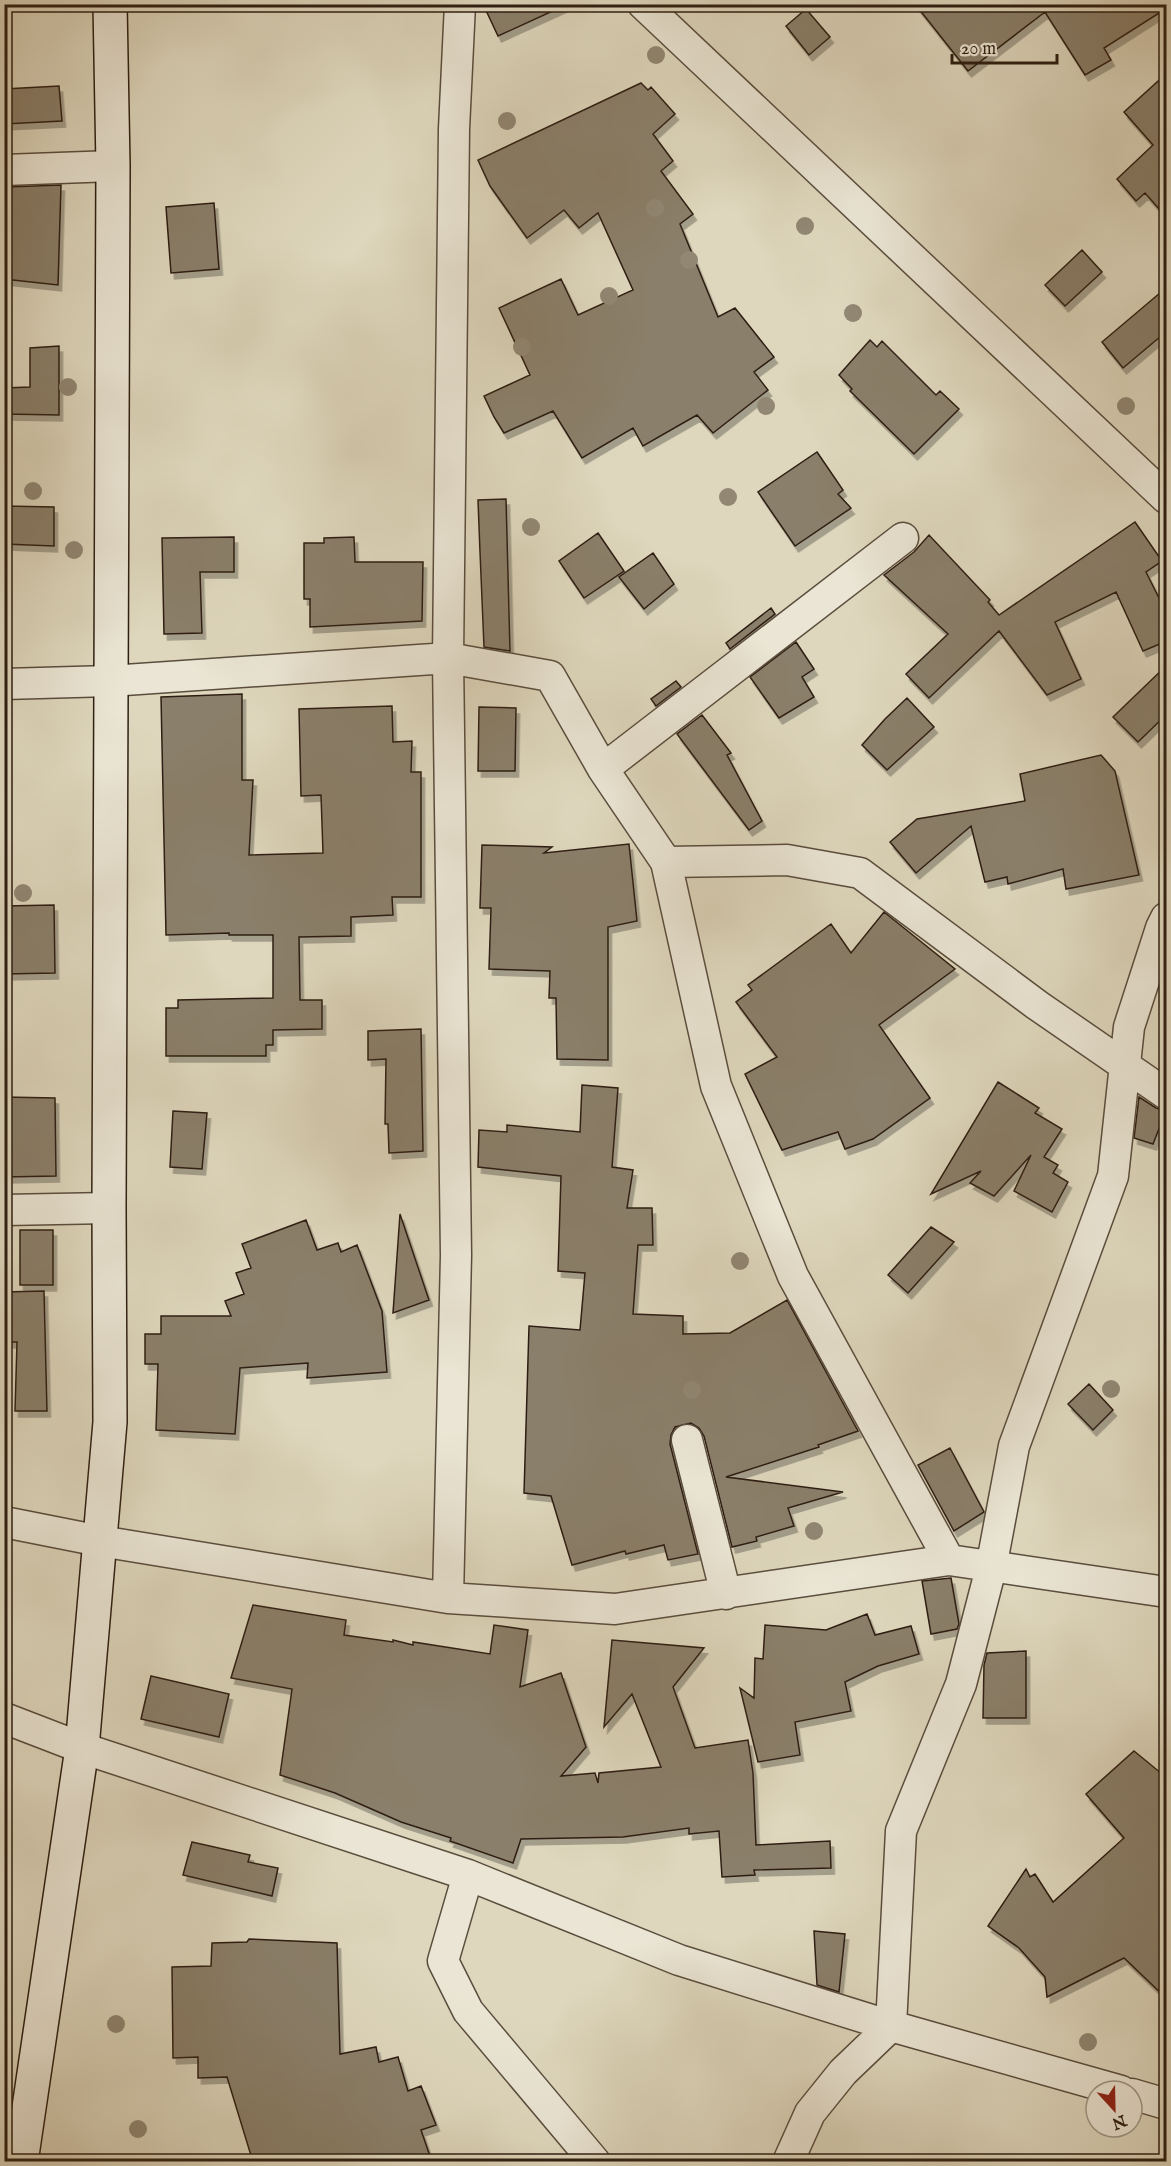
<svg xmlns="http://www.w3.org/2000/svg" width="1171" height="2166" font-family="'IM FELL English',serif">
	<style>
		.building { fill: #8a7f6b; stroke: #2e1f12; stroke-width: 1.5; filter: url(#shadow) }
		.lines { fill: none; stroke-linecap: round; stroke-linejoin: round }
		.street-casing { stroke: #5a4d3d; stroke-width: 33 }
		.secondary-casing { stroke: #2e1f12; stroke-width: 36 }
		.street { stroke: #eae5d4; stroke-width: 30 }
		.secondary { stroke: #eae5d4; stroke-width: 33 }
		.tree { fill: #918773 }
	</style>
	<defs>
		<filter id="shadow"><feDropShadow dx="3.5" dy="6" stdDeviation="0" flood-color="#0004"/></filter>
	</defs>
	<rect width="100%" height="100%" fill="#ded7bd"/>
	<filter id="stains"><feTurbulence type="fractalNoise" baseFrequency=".00333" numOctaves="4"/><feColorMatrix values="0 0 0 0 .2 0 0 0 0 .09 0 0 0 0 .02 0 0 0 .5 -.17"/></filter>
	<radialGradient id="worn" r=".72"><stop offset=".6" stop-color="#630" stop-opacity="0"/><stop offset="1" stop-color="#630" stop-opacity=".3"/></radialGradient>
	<path class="building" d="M 483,4 L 568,4 L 498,36 Z
		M 915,4 L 1167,4 L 1167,8 L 1104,48 L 1111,60 L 1085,75 L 1045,12 L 968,71 Z
		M 806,9 L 830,37 L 809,55 L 786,26 Z
		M 1167,73 L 1167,218 L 1145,193 L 1136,201 L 1117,179 L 1153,145 L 1124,112 Z
		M 641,83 L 648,90 L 651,87 L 675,114 L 653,134 L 673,161 L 661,171 L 693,214 L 680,224 L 718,317 L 735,308 L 774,357 L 754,372 L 768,390 L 713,433 L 697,415 L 643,446 L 633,428 L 582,458 L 553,411 L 504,433 L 494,417 L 484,396 L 530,375 L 499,308 L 561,279 L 578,315 L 633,290 L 598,213 L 579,228 L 564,210 L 527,238 L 490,186 L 478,160 Z
		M 59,86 L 62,121 L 4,124 L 4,89 Z
		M 61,185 L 58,285 L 4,279 L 6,187 Z
		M 214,203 L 219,269 L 171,273 L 166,207 Z
		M 1082,250 L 1102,272 L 1065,306 L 1045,285 Z
		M 1167,287 L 1167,331 L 1123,368 L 1102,342 Z
		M 870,340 L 877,347 L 882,341 L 936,395 L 940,391 L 959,409 L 914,454 L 850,391 L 852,389 L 839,375 Z
		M 59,346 L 59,415 L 4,414 L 4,388 L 30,387 L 30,348 Z
		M 817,452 L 843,490 L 838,494 L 851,508 L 795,546 L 758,492 Z
		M 506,499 L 510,651 L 484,647 L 480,552 L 478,500 Z
		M 4,506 L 54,507 L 54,546 L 4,544 Z
		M 1135,522 L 1162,561 L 1146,572 L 1167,614 L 1167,641 L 1143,651 L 1116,592 L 1055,622 L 1081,679 L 1047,695 L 999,631 L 929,698 L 906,674 L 948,634 L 884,575 L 914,552 L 929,535 L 990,600 L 988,602 L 999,615 Z
		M 598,533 L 624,571 L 584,598 L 559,561 Z
		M 234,537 L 234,572 L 200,572 L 202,633 L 164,634 L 162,538 Z
		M 354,537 L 355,562 L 423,562 L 422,621 L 310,627 L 310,599 L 304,599 L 304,543 L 324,543 L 324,538 Z
		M 653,553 L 674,584 L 644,609 L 619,577 Z
		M 771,608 L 775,614 L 730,649 L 726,643 Z
		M 796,642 L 814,669 L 802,677 L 814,697 L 779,718 L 750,677 Z
		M 1167,665 L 1167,714 L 1138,742 L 1113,717 Z
		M 676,681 L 681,687 L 656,706 L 651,699 Z
		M 242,694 L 242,780 L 253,780 L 249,855 L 323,853 L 321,795 L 301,796 L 299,709 L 392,706 L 393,742 L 412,741 L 411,772 L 421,772 L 421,897 L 392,897 L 393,915 L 351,917 L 351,936 L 299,937 L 300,1000 L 322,1000 L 322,1029 L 273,1030 L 273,1045 L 266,1045 L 266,1056 L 166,1056 L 166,1008 L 178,1008 L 178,1000 L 273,998 L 273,935 L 229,935 L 229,933 L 166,935 L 161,697 Z
		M 907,698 L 934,727 L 887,770 L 862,745 L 885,719 Z
		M 479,707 L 516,708 L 515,771 L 478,771 Z
		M 702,715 L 731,753 L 727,755 L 762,821 L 749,830 L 677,734 Z
		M 1101,755 L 1115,771 L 1139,875 L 1066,889 L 1063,869 L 1008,884 L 1007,877 L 985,882 L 971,826 L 916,873 L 890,842 L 917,819 L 1025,801 L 1020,774 Z
		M 629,844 L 637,921 L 608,927 L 608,1060 L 557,1059 L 556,998 L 549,998 L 550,971 L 489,969 L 491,908 L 480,908 L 482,845 L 552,847 L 544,853 Z
		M 54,905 L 55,973 L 4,974 L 4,906 Z
		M 884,912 L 955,969 L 879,1025 L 930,1098 L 873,1139 L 845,1149 L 838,1132 L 782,1150 L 745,1074 L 777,1057 L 736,1002 L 752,990 L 748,985 L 831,924 L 851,953 Z
		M 421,1029 L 423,1151 L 389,1153 L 388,1124 L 385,1124 L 386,1059 L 368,1060 L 368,1031 Z
		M 998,1082 L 1039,1108 L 1035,1113 L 1062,1129 L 1044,1157 L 1058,1165 L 1053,1173 L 1068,1182 L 1052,1212 L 1014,1191 L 1031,1155 L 994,1196 L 970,1183 L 981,1171 L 931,1194 Z
		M 582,1085 L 618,1088 L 612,1167 L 633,1170 L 627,1208 L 652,1208 L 653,1245 L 638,1245 L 633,1314 L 683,1316 L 683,1334 L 730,1333 L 787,1300 L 858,1431 L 818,1445 L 819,1447 L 726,1477 L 843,1492 L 788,1508 L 794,1526 L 756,1537 L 757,1541 L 732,1547 L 704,1436 L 699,1428 L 691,1423 L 675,1427 L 671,1435 L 670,1444 L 698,1554 L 668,1560 L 664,1545 L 626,1554 L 625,1551 L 572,1565 L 551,1496 L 524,1493 L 529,1326 L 580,1330 L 585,1273 L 558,1271 L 561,1176 L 478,1167 L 479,1130 L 507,1132 L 507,1125 L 580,1132 Z
		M 4,1097 L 55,1098 L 56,1176 L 4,1177 Z
		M 1139,1097 L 1156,1108 L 1166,1111 L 1153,1144 L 1134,1138 Z
		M 173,1111 L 207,1113 L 202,1169 L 170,1167 Z
		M 400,1214 L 429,1300 L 393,1313 Z
		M 306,1220 L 317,1250 L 338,1243 L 341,1252 L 357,1245 L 382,1311 L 387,1372 L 307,1378 L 308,1363 L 240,1368 L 235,1434 L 156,1430 L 158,1364 L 145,1364 L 145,1334 L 161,1334 L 161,1316 L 231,1316 L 225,1301 L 244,1294 L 236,1273 L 251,1268 L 242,1244 Z
		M 931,1227 L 954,1242 L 908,1293 L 888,1275 Z
		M 20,1230 L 53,1230 L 53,1285 L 20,1285 Z
		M 44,1291 L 47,1411 L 15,1411 L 17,1342 L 4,1342 L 4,1292 Z
		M 1089,1384 L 1113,1410 L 1093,1430 L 1068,1404 Z
		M 950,1448 L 984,1512 L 954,1531 L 918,1465 Z
		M 951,1578 L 959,1624 L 957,1629 L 931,1634 L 922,1581 Z
		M 253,1605 L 346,1620 L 344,1635 L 393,1642 L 393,1640 L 413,1645 L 413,1642 L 490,1654 L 494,1625 L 528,1630 L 520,1687 L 561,1673 L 586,1747 L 561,1776 L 595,1773 L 598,1783 L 599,1773 L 661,1767 L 632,1694 L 604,1727 L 612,1640 L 704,1648 L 673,1687 L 695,1748 L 748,1740 L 753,1773 L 756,1845 L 830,1841 L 831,1868 L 754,1870 L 755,1875 L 722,1877 L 719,1831 L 689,1834 L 689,1828 L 623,1837 L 521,1839 L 513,1863 L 450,1841 L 451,1838 L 401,1822 L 335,1793 L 280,1775 L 292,1689 L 231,1678 Z
		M 867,1614 L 875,1635 L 911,1626 L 919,1654 L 878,1666 L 845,1682 L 851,1711 L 795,1722 L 800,1755 L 758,1762 L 740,1688 L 754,1698 L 755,1658 L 763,1659 L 765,1625 L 826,1630 Z
		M 1026,1651 L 1026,1718 L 983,1718 L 984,1665 L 987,1653 Z
		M 151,1676 L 229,1694 L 219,1737 L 141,1719 Z
		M 1134,1751 L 1167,1778 L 1167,1999 L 1124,1958 L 1047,1997 L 1045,1977 L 1019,1948 L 988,1926 L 1026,1869 L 1030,1877 L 1035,1874 L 1053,1902 L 1124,1838 L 1086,1794 Z
		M 192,1842 L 250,1855 L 248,1862 L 278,1868 L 272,1896 L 183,1875 Z
		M 814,1931 L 845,1934 L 839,1992 L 817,1985 Z
		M 249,1939 L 337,1943 L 340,2054 L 376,2047 L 379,2062 L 398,2057 L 408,2091 L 421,2086 L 436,2125 L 421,2130 L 432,2162 L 253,2162 L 227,2077 L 198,2078 L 198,2057 L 173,2058 L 172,1967 L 211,1966 L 212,1943 L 247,1942 Z"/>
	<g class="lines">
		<g class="street-casing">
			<path id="street" d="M 643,4 L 1166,498
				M 4,170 L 113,166
				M 4,684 L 110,681 L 448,658 L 550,676 L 603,769 L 666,862 L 787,860 L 860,873 L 1037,1005 L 1166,1094
				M 603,769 L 903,538
				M 666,862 L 716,1086 L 793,1276 L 949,1560
				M 4,1210 L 109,1208
				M 687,1440 L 726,1594
				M 4,1522 L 100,1541 L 448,1598 L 615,1609 L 949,1560 L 1166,1592
				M 448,1598 L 456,1255 L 448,658 L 454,129 L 460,4
				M 4,1718 L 82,1748 L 468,1875 L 679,1960 L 891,2026 L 1121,2091
				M 468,1875 L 443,1961 L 468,2011 L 595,2162
				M 1132,2094 L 1166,2104
				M 788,2162 L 810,2113 L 843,2072 L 891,2026 L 901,1831 L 961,1684 L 991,1568 L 1014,1446 L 1113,1176 L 1129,1027 L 1161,928 L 1166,918"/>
		</g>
		<g class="secondary-casing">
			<path id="secondary" d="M 21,2162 L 82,1748 L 110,1422 L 109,1208 L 113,166 L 110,4"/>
		</g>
		<use href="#street" class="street"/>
		<use href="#secondary" class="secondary"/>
	</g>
	<g class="tree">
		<circle cx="656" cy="55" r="9"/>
		<circle cx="507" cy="121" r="9"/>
		<circle cx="655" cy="208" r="9"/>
		<circle cx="805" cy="226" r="9"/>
		<circle cx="689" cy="260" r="9"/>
		<circle cx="609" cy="296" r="9"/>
		<circle cx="853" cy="313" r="9"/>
		<circle cx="522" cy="347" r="9"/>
		<circle cx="68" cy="387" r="9"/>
		<circle cx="766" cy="406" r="9"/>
		<circle cx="1126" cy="406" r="9"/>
		<circle cx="33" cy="491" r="9"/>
		<circle cx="728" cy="497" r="9"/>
		<circle cx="531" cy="527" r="9"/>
		<circle cx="74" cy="550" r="9"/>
		<circle cx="23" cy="893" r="9"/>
		<circle cx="740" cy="1261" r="9"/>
		<circle cx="1111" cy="1389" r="9"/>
		<circle cx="692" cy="1390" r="9"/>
		<circle cx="814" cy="1531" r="9"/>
		<circle cx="116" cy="2024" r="9"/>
		<circle cx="1088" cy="2042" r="9"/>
		<circle cx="138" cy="2129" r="9"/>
	</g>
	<rect width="1171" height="2166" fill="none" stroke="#ded7bd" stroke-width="24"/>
	<rect x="6" y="6" width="1159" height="2154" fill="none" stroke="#2e1f12" stroke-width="3"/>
	<rect x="12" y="12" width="1147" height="2142" fill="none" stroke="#2e1f12" stroke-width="1.5"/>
	<g transform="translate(1114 2109) rotate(158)"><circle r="28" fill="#eae5d4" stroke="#9f9686" stroke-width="1.5"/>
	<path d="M0-4.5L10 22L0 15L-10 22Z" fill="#8f2418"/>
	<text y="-9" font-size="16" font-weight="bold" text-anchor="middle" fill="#2e1f12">N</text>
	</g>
	<path d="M952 54v9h105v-9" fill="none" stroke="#2e1f12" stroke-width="3"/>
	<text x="961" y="54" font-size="18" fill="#2e1f12" stroke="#eae5d4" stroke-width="4.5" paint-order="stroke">20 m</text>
	<rect width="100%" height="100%" filter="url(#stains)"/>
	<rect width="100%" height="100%" fill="url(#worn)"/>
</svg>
